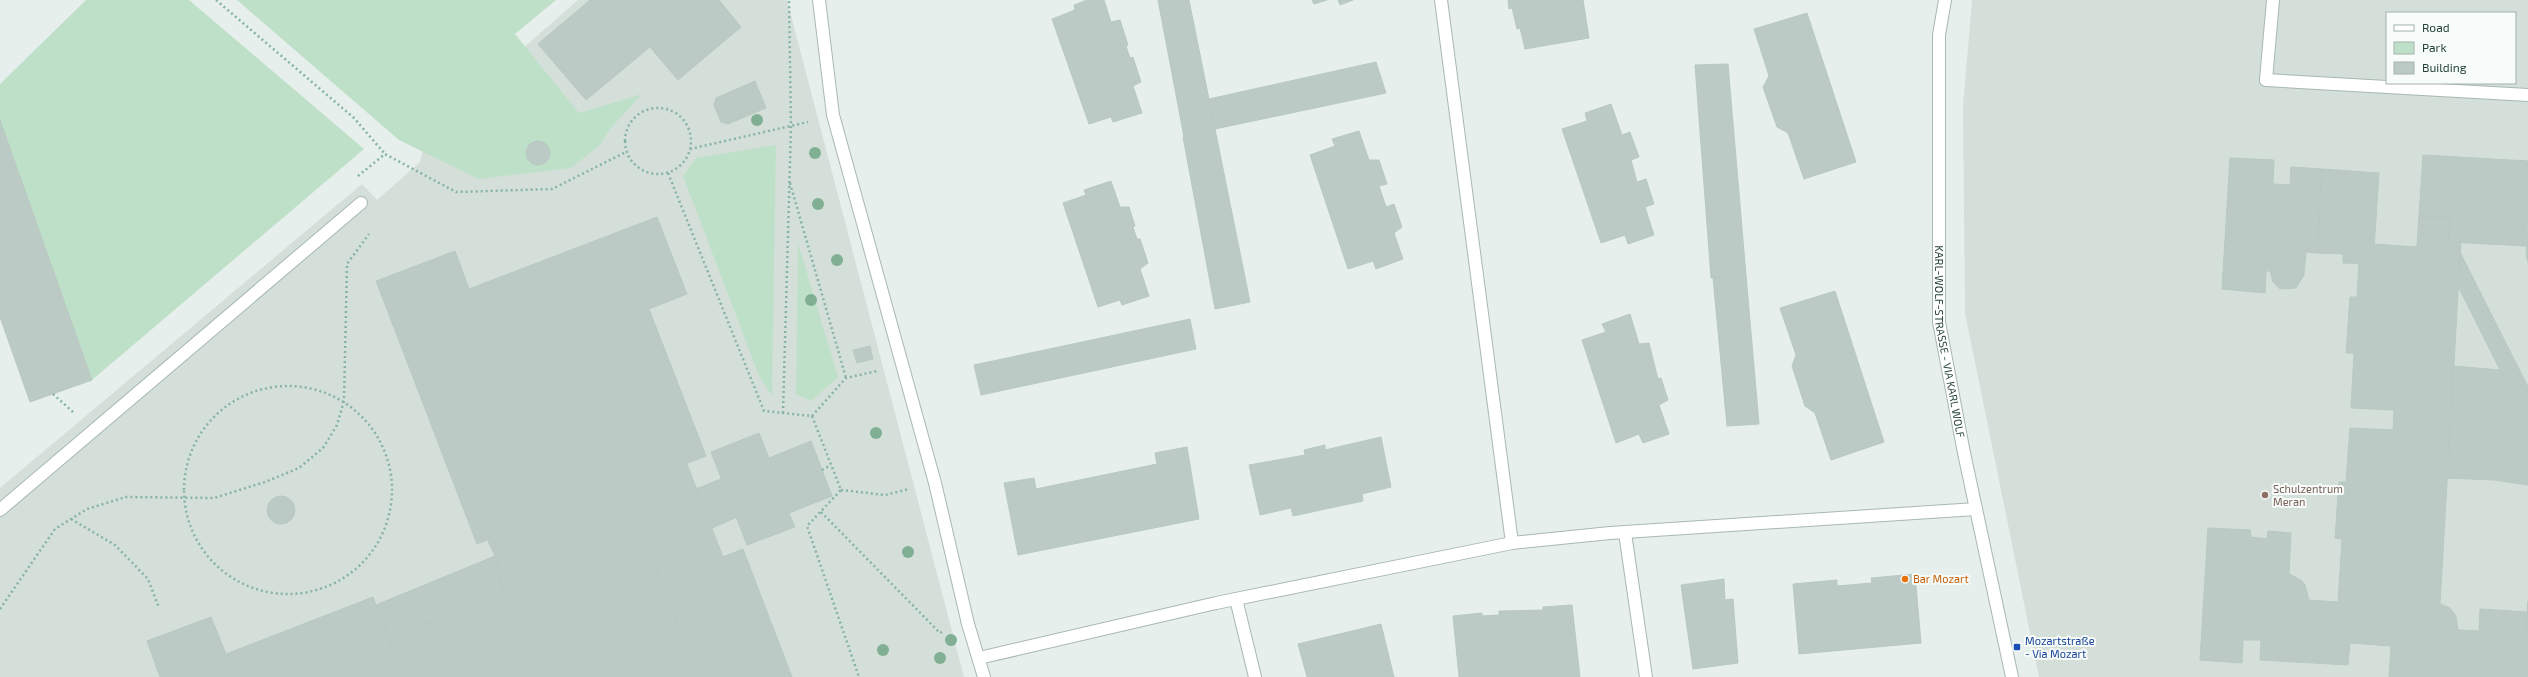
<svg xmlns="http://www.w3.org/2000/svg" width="2528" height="677" font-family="'Exo 2',sans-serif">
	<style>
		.built { fill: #d4dfda; fill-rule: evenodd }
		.green { fill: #bfe0c8 }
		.building { fill: #bbcac4; stroke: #b8c9c2 }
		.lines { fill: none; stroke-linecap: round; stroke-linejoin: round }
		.lane-casing { stroke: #a8b8b2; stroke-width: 14 }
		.street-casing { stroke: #a8b8b2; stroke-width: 14 }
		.path { stroke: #86b3a5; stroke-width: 2.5; stroke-dasharray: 2 3; stroke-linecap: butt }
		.lane { stroke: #fff; stroke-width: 12 }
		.street { stroke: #fff; stroke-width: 12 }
		.tree { fill: #80af93 }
		.education-dot { fill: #8d6e63; stroke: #f7fbf9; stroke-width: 1.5 }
		.food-dot { fill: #e8710a; stroke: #f7fbf9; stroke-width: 1.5 }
		.transit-dot { fill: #1a4fb4; stroke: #f7fbf9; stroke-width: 1.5 }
		.labels { text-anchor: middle; stroke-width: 4; stroke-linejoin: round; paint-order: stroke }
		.street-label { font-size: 11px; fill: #24423a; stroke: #f7fbf9 }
		.education-label { font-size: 11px; fill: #785e54; stroke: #f7fbf9; text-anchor: start }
		.food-label { font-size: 11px; fill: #c56008; stroke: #f7fbf9; text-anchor: start }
		.transit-label { font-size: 11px; fill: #164399; stroke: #f7fbf9; text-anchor: start }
	</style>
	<rect width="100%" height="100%" fill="#e6efeb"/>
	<path class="built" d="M 578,0 L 787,0 L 964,677 L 0,677 L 0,488 L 362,184 L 377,200 L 420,162 L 427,132 Z
		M 1972,0 L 2528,0 L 2528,677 L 2039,677 L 1965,313 L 1963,106 ZM 2387,13 L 2515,13 L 2515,83 L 2387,83 Z"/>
	<path class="green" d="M 86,0 L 189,0 L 364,149 L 92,380 L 0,120 L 0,84 Z
		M 237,0 L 556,0 L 515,34 L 579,113 L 642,94 L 610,129 L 600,145 L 571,168 L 478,179 L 399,140 Z
		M 776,145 L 772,396 L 759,376 L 683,176 L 696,158 Z
		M 798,243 L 838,377 L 811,401 L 796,394 Z"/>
	<path class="building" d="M 590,0 L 719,0 L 741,27 L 678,80 L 650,47 L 586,100 L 538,44 Z
		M 1087,0 L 1104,0 L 1111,22 L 1120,20 L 1128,45 L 1126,46 L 1130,58 L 1133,57 L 1141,82 L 1133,86 L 1142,113 L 1113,122 L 1111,117 L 1089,124 L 1052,19 L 1075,10 L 1074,5 Z
		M 1158,0 L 1189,0 L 1215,129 L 1184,137 Z
		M 1312,0 L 1327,0 L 1314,4 Z
		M 1338,0 L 1353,0 L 1340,5 Z
		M 1508,0 L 1583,0 L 1589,38 L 1525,49 L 1520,28 L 1517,29 L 1512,8 L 1509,9 Z
		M 1807,13 L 1856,162 L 1804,179 L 1788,133 L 1777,127 L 1763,87 L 1769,76 L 1754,29 Z
		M 1376,62 L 1386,93 L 1215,129 L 1209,99 Z
		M 1728,64 L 1746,275 L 1711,278 L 1695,65 Z
		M 755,81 L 766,108 L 728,124 L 721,122 L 714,105 L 716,98 Z
		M 1611,104 L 1622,135 L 1630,132 L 1639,157 L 1631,160 L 1637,182 L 1646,179 L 1654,204 L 1645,207 L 1654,235 L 1628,244 L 1625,235 L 1601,243 L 1562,129 L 1587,121 L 1585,113 Z
		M 0,120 L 92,380 L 30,402 L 0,317 Z
		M 1215,129 L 1250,302 L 1215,309 L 1183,137 Z
		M 1359,131 L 1369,160 L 1379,160 L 1387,184 L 1379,186 L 1386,207 L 1394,204 L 1402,227 L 1394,233 L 1403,259 L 1376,269 L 1373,261 L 1348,269 L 1310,155 L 1335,146 L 1332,139 Z
		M526 153a12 12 0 1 1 24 0a12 12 0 1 1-24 0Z
		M 2423,155 L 2528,161 L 2527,246 L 2449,242 L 2450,218 L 2419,216 Z
		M 2230,158 L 2274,160 L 2273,184 L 2290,185 L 2291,167 L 2322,169 L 2317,253 L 2306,252 L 2304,275 L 2296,288 L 2280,289 L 2273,282 L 2270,271 L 2266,271 L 2265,293 L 2222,289 Z
		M 2322,169 L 2379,173 L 2373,264 L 2343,263 L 2343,254 L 2317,253 Z
		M 1111,181 L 1120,207 L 1129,207 L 1135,226 L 1133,227 L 1137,239 L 1140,239 L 1148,263 L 1140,269 L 1149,296 L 1122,305 L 1120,300 L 1098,307 L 1063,203 L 1086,195 L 1084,190 Z
		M 2419,216 L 2450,218 L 2449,242 L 2461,242 L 2440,604 L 2450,608 L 2456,616 L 2458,630 L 2479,631 L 2480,609 L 2527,612 L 2524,653 L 2528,653 L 2528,677 L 2389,677 L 2391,646 L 2350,643 L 2348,665 L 2260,660 L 2261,640 L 2243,640 L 2242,663 L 2200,660 L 2208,528 L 2250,530 L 2251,537 L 2267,539 L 2268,531 L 2291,533 L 2289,574 L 2301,580 L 2305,585 L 2309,600 L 2338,602 L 2342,539 L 2335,538 L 2339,482 L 2346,482 L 2350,428 L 2393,430 L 2394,410 L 2351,408 L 2354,353 L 2346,353 L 2350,297 L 2357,297 L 2359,264 L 2373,264 L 2374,244 L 2417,247 Z
		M 657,217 L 687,294 L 649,309 L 706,456 L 477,544 L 376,281 L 455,251 L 469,289 Z
		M 2528,234 L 2528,262 L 2526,255 Z
		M 2460,252 L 2528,387 L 2528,426 L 2458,286 Z
		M 1746,275 L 1759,424 L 1727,426 L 1713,278 Z
		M 1835,291 L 1884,442 L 1831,460 L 1815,413 L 1805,406 L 1792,366 L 1796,355 L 1780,308 Z
		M 1630,314 L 1639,344 L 1649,343 L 1658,379 L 1661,378 L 1668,400 L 1659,405 L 1669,434 L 1643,443 L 1639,434 L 1616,443 L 1582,340 L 1606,332 L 1602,324 Z
		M 1190,319 L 1196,349 L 981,395 L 974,365 Z
		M 870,346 L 873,359 L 857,363 L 853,350 Z
		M 2453,366 L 2500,370 L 2528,426 L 2494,480 L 2447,478 Z
		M 2528,427 L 2528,485 L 2494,480 Z
		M 759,433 L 769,458 L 811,441 L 832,496 L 789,513 L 795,527 L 747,545 L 711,452 Z
		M 1381,437 L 1391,487 L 1362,494 L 1363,501 L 1293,516 L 1291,508 L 1260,515 L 1249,465 L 1305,455 L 1304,450 L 1325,445 L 1325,450 Z
		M 1187,447 L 1199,519 L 1018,555 L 1004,483 L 1034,478 L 1036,489 L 1157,464 L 1155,453 Z
		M 687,464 L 723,557 L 743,549 L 792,677 L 698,677 L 625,488 Z
		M 721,479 L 737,517 L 712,528 L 696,489 Z
		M 625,488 L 698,677 L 651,677 L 584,503 Z
		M267 510a14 14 0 1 1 28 0a14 14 0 1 1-28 0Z
		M 584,503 L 651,677 L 404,677 L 388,638 L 504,593 L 495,556 L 488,541 Z
		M 495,556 L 504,593 L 388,638 L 376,605 Z
		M 1915,574 L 1921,643 L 1799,654 L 1793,584 L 1837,580 L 1837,586 L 1872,583 L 1871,578 Z
		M 1724,579 L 1725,600 L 1733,599 L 1738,663 L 1693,669 L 1681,585 Z
		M 373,597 L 404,677 L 160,677 L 147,641 L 211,617 L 226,654 Z
		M 2528,601 L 2528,653 L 2524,653 Z
		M 1572,605 L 1580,677 L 1459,677 L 1453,616 L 1482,613 L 1482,616 L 1499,615 L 1499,611 L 1543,610 L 1543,607 Z
		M 1381,624 L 1394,677 L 1307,677 L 1298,644 Z"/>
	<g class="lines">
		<g class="lane-casing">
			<path id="lane" d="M 2266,80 L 2273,0
				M 0,510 L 361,203"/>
		</g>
		<g class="street-casing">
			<g id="street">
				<path d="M 819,0 L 833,115 L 935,483 L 968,624 L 984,677"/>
				<path d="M 1441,0 L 1512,543"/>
				<path id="s1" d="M 1945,0 L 1939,35 L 1939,322 L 1964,453 L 2012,677"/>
				<path d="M 2266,80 L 2528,95"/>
				<path d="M 1625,533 L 1646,677"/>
				<path d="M 1236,599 L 1255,677"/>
				<path d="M 979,658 L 1216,603 L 1512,543 L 1610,533 L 1976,509"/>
			</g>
		</g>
		<path class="path" d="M 216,0 L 354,118 L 385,154
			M625 141a33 33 0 1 1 66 0a33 33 0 1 1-66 0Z
			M 690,149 L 808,122
			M 668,173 L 764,411 L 812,416 L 841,490 L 807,526 L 859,677
			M 358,176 L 385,154 L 456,192 L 552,189 L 626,152
			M 790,183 L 846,378
			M184 490a104 104 0 1 1 208 0a104 104 0 1 1-208 0Z
			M 53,394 L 73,412
			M 783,413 L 791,126 L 789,0
			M 812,416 L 846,378 L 877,371
			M 822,470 L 831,465
			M 841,490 L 885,495 L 909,489
			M 821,512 L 940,633 L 942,632
			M 71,519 L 115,545 L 148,579 L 159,608
			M 0,609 L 55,529 L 87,509 L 126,497 L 214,498 L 265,482 L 299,468 L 323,448 L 337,425 L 344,401 L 347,264 L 369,234"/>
		<use href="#lane" class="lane"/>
		<use href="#street" class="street"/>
	</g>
	<g class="tree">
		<circle cx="757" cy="120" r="6"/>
		<circle cx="815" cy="153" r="6"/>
		<circle cx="818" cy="204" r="6"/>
		<circle cx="837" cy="260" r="6"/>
		<circle cx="811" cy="300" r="6"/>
		<circle cx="876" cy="433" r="6"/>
		<circle cx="908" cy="552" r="6"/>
		<circle cx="951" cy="640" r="6"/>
		<circle cx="883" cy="650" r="6"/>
		<circle cx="940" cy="658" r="6"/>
	</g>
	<circle class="education-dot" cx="2265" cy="495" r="4"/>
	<circle class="food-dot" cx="1905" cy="579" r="4"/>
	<rect class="transit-dot" x="2013" y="643" width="8" height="8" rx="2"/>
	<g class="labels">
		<g class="street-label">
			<text dy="4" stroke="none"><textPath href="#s1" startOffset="343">KARL-WOLF-STRASSE - VIA KARL WOLF</textPath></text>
		</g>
		<g class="education-label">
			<text x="2273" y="493">Schulzentrum<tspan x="2273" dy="13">Meran</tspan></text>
		</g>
		<g class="food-label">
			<text x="1913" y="583">Bar Mozart</text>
		</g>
		<g class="transit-label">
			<text x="2025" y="645">Mozartstraße<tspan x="2025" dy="13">- Via Mozart</tspan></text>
		</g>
	</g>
	<rect x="2386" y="12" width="130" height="72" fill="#f7fbf9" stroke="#a3b1ad"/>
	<rect x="2394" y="25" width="20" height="6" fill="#ffffff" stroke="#a3b1ad"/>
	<text x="2422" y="32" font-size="12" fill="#24423a">Road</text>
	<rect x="2394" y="42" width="20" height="12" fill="#bfe0c8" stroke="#a3b1ad"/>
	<text x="2422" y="52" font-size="12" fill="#24423a">Park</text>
	<rect x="2394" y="62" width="20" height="12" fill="#bbcac4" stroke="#a3b1ad"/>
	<text x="2422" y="72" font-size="12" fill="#24423a">Building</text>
</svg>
